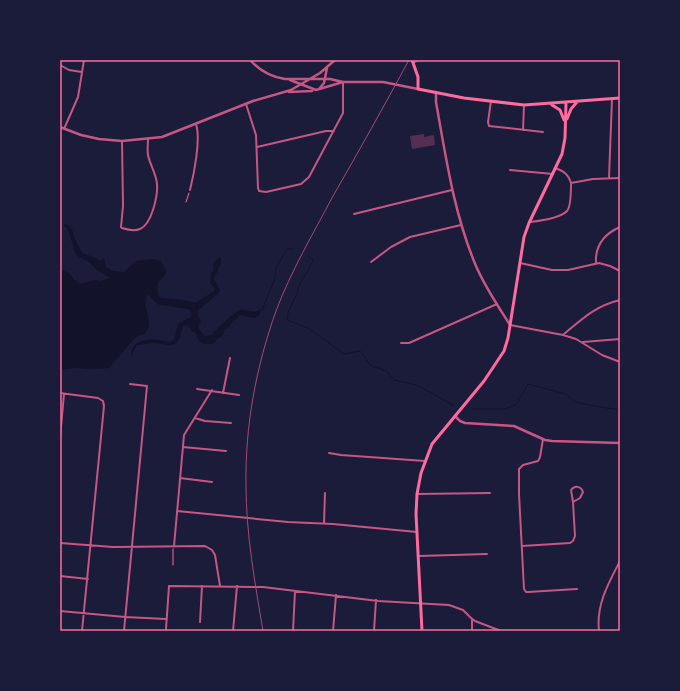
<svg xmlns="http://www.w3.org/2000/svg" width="680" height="691" font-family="'Playfair Display',serif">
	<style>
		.water { fill: #12122b }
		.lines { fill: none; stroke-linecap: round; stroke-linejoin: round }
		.stream { stroke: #12122b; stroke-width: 1 }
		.building { fill: #542f53 }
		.path { stroke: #ff6b9d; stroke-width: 1 }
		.minor { stroke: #c65784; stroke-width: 2 }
		.tertiary { stroke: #c65784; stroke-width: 2.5 }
		.secondary { stroke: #ff6b9d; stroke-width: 3 }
		.rail { stroke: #a44b75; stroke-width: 1 }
		.neatline { fill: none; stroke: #ff6b9d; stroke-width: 1.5 }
	</style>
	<rect width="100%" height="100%" fill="#1b1b3a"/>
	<path class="water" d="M 66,224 C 74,227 72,234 76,241 C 78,245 80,249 82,253 L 93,257 L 101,261 L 104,258 L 106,267 L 113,271 L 124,272 L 136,261 L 154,259 L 161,261 L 166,271 L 164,277 C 156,282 157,286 158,295 L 161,298 L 184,300 L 195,303 L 213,292 L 215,289 L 210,283 L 211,273 L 214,270 L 213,264 L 218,258 L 221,257 L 221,263 L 214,279 L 220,290 L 218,294 L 198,310 L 197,314 L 201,322 L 198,326 L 199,329 L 204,336 L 212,335 C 217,329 234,312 240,310 C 247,308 254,315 260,309 L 260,315 L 254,318 L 240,315 L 230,325 L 229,328 L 225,329 L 223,335 L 216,340 L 215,343 C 203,346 200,344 195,332 L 192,332 C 190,327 189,325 184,326 C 180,330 182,336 178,341 C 172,349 162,343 154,343 C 148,343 142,345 137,345 L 133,352 L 132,356 C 129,341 148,338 160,340 C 163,340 167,342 170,342 C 172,341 173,340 175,338 C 178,323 177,324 191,317 L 192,314 L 189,309 L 160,305 L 155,302 L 148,294 C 141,303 150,315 149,325 C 149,327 146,331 145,334 L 136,337 L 133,340 L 109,368 L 89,369 L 77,368 L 60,370 L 60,269 L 69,273 L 74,280 L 76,280 L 80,284 L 94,280 L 101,281 L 110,278 C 107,275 101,273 97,270 C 93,267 92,264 88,261 C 84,259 80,258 77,255 C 72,250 72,234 66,227 L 64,226 Z"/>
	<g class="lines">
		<path class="stream" d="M 308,256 L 313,260 L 309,269 L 299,285 L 297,294 L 288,312 L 287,320 L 310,329 L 344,354 L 360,351 L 371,366 L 387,371 L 394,380 L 417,385 L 453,405
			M 260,311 L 262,310 L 274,281 L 276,268 L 287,249 L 294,249
			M 473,409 L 505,409 L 517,404 L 528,384 L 566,394 L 574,401 L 583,404 L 620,410"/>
	</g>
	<path class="building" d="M 424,134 L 424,137 L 434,135 L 435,145 L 412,149 L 410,136 Z"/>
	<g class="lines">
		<path class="path" d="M 186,202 L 189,193
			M 173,565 L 173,549"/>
		<path class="minor" d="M 413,63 L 418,60
			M 60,65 L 69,70 L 82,72
			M 491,101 L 488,122 L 489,126 L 543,132
			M 246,104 L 256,135 L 258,188 L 259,191 L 266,192 L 301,184 L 309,177 L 343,113 L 343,82
			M 64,129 L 78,97 L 84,60
			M 523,130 L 524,105
			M 122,141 L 123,206 L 121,227 L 122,228 C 128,230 135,231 140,229 C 152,224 158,195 157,184 C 156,173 150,165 148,155 C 147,150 148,144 148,139
			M 257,147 L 326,131 L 334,131
			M 510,170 L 553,174
			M 609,178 L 612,99
			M 571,183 L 593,179 L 620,178
			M 190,190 C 194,174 201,139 196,124
			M 354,214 L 452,190
			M 530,222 C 539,221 560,218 567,211 C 571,207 571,189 571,183 C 568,174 564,171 555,168
			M 371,262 L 391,247 L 410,237 L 461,225
			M 520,263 L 552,270 L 568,270 L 599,263 L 610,266 L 620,271
			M 596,263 C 595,245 604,234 620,227
			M 510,325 L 563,335 L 576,339 L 602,355 L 620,362
			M 563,335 C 582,319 595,306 620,300
			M 583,342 L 620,339
			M 401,343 L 409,343 L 497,304
			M 197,389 L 239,395
			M 60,393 L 98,398 L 103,401 L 104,406 L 82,631
			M 223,393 L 230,358
			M 195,418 L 205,421 L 231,423
			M 60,438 L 64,394
			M 543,439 L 540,457 L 538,461 L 523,465 L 519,469 L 519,494 L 524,589 L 526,592 L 528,592 L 577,589
			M 183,447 L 226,451
			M 329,453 L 341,455 L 425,461
			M 180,478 L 212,482
			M 417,494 L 490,493
			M 177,511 L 288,522 L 333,524 L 417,532
			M 324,523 L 325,493
			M 60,543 L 113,547 L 205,546 L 212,550 L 215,555 L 220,586
			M 174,546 L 184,435 L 212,390
			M 522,546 L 570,543 L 573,541 L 575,536 L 573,502 L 580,498 L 583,492 C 581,486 575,485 571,490 L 573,502
			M 419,556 L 487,554
			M 60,576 L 88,579
			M 60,611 L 125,617 L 166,619
			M 472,620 L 472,631
			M 200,622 L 202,586
			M 166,629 L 169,586 L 263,587 L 378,601 L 449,605 L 463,610 L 471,618 L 475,621 L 501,631
			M 124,631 L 147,386 L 130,384
			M 233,631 L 237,586
			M 293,631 L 295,591
			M 333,631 L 336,595
			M 374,631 L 376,600
			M 599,631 C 596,605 608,584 620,561"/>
		<path class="tertiary" d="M 250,60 C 260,71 270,77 285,79
			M 284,79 L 330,79 L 343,82 L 383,82 L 418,89
			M 290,80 L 316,90 L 343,82
			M 319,89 L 324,83 L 327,68
			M 289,92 L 312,91
			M 436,93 L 436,102 C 446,158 454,214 476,266 C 485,287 498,306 510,325
			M 60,127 L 81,135 L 99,139 L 122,141 L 162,137 L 253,101 L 291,90 L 320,73 L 335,60
			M 455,416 L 460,421 L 465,423 L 514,426 L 545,440 L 552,441 L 620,443"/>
		<path class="secondary" d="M 412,60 L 418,77 L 418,89 L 464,98 L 524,105 L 620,98
			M 552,105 L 560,110 L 564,120
			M 567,119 L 571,109 L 577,102
			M 422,631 L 416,514 L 417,494 L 421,473 L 432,444 L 484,381 L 504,351 L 508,338 L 524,237 L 529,223 L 562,154 L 565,138 L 566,103"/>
		<path class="rail" d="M 263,631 C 255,583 246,534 246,485 C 245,426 256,367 276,311 C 291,271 313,234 333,196 C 359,151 384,106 409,60"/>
	</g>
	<rect width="680" height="691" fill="none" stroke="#1b1b3a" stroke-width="122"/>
	<rect x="61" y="61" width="558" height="569" class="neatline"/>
</svg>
